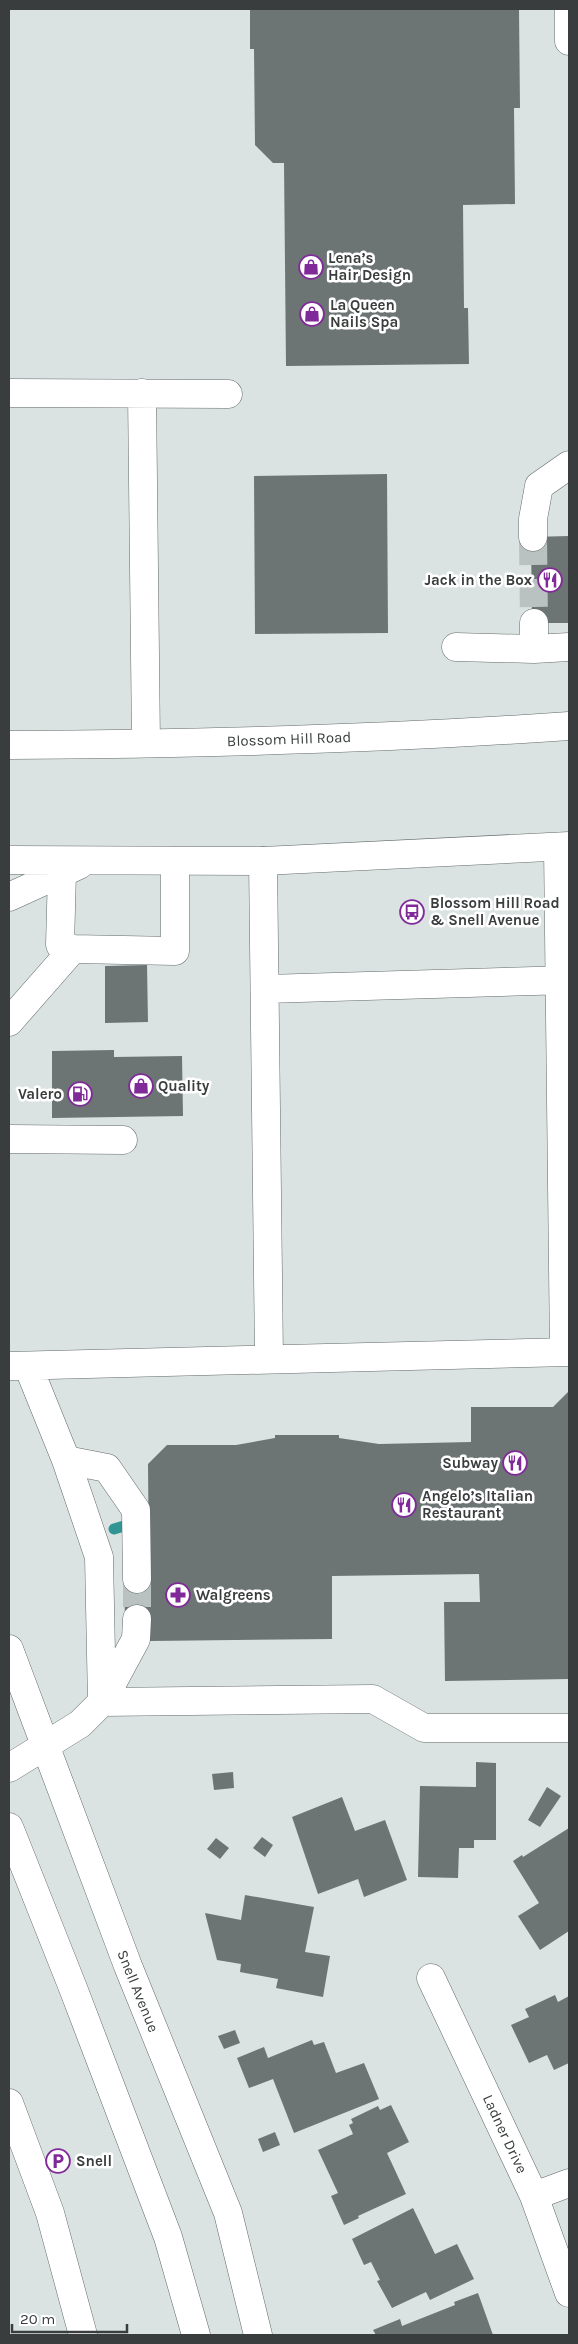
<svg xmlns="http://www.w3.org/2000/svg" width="578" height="2344" font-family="Karla,sans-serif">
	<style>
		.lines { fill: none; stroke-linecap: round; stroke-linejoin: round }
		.stream { stroke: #319693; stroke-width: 11 }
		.building { fill: #6d7474 }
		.minor-tunnel { stroke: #bac2c1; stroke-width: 28; stroke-dasharray: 28 14; stroke-linecap: butt }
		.minor-casing { stroke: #636a6a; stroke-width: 29 }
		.major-casing { stroke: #636a6a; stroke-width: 29 }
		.minor { stroke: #fff; stroke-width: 28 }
		.major { stroke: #fff; stroke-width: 28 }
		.labels { text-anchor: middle; stroke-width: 5; stroke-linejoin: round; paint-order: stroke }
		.poi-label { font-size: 15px; font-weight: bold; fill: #3a3d3d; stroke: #fff; text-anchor: start }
		.street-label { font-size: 15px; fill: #3a3d3d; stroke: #fff }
	</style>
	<rect width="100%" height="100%" fill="#dae3e2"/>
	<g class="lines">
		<path class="stream" d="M 114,1529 L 124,1526"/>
	</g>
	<path class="building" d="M 250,9 L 519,9 L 520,108 L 514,108 L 515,204 L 463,205 L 464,308 L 468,308 L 469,364 L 286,366 L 284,163 L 273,163 L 255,145 L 254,49 L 250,49 Z
		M 387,474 L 388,633 L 255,634 L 254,476 Z
		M 569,536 L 569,623 L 532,623 L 531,537 Z
		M 147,965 L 148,1022 L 105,1023 L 105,966 Z
		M 114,1050 L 114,1057 L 182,1056 L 183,1116 L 52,1118 L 52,1051 Z
		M 569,1391 L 569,1679 L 445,1681 L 444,1602 L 480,1602 L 479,1574 L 332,1576 L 332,1639 L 150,1641 L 150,1619 L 125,1619 L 124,1579 L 149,1579 L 148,1464 L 167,1445 L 236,1445 L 275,1438 L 275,1435 L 339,1435 L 339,1438 L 379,1444 L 471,1442 L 471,1407 L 553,1407 Z
		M 476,1762 L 496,1763 L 496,1840 L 474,1840 L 474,1848 L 459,1848 L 458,1878 L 418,1877 L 420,1786 L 476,1787 Z
		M 233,1772 L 234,1788 L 214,1790 L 212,1774 Z
		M 547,1787 L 561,1796 L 540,1827 L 528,1820 Z
		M 342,1797 L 355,1831 L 385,1820 L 407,1880 L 364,1897 L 358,1879 L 318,1894 L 292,1817 Z
		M 569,1828 L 569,1931 L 540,1950 L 518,1916 L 539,1903 L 513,1861 L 522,1855 L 523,1857 Z
		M 262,1837 L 273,1845 L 265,1857 L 253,1848 Z
		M 216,1838 L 229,1848 L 220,1859 L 207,1849 Z
		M 245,1895 L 314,1907 L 305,1952 L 330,1956 L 323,1997 L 276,1988 L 278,1979 L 240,1972 L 241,1964 L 217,1960 L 205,1913 L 241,1920 Z
		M 555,1995 L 558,2002 L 569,1996 L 569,2063 L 554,2070 L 547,2055 L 529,2063 L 511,2025 L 529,2017 L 525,2009 Z
		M 235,2030 L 240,2043 L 224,2049 L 218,2036 Z
		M 312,2040 L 314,2045 L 324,2042 L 336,2073 L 364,2063 L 379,2099 L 294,2133 L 273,2079 L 249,2088 L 237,2058 L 264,2047 L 268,2058 Z
		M 391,2105 L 409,2142 L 387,2153 L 406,2194 L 358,2216 L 359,2218 L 344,2225 L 331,2196 L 338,2193 L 318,2150 L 353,2134 L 349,2125 L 353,2123 L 351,2119 L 378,2106 L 380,2110 Z
		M 275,2132 L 280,2145 L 263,2152 L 258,2139 Z
		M 413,2208 L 435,2254 L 457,2244 L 474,2279 L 430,2300 L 426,2292 L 392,2308 L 377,2281 L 380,2280 L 371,2262 L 364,2265 L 352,2239 Z
		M 478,2293 L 493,2335 L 376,2335 L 373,2330 L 400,2319 L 402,2326 L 455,2305 L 454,2302 Z"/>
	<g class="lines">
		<path class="minor-tunnel" d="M 533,537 L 534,623
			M 137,1579 L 137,1619"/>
		<g class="minor-casing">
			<path id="minor" d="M 569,9 L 569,41
				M 9,393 L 228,394
				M 142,393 L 146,743
				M 533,537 L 533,519 L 539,486 L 569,465
				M 534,623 L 534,649
				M 456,647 L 534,649 L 569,647
				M 558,847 L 564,1352
				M 263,861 L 269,1358
				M 62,872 L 60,945 L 73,949 L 175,951 L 175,861
				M 266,989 L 569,980
				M 9,1022 L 73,949
				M 9,1139 L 123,1140
				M 9,1366 L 569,1352
				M 28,1366 L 66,1460 L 99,1557 L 102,1702
				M 66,1460 L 107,1468 L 136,1510 L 137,1579
				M 102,1702 L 373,1699 L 424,1728 L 569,1728
				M 9,1768 L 80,1724 L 102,1702 L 136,1639 L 137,1619
				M 431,1978 L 534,2196 L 569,2293
				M 9,2103 L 50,2213 L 83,2335
				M 534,2196 L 569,2183"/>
		</g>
		<g class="major-casing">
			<path id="major" d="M 9,745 C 196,744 383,739 569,726
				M 9,860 L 263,861 L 569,846
				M 9,897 L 79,865
				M 9,1649 L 128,1966 L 228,2213 L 258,2335
				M 9,1827 L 73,1988 L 168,2237 L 196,2335"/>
		</g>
		<use href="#minor" class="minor"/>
		<use href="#major" class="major"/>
	</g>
	<defs>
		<g id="shop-ring" transform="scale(1.25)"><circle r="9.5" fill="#fff" stroke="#802a99" stroke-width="1.5"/><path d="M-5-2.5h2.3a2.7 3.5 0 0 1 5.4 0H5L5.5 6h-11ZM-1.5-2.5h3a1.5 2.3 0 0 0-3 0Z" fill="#802a99"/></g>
		<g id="restaurant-ring" transform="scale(1.25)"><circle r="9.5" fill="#fff" stroke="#802a99" stroke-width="1.5"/><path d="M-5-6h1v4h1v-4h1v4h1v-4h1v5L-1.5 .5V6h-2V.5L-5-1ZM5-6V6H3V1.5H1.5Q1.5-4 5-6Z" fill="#802a99"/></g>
		<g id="bus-ring" transform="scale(1.25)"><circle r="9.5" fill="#fff" stroke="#802a99" stroke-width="1.5"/><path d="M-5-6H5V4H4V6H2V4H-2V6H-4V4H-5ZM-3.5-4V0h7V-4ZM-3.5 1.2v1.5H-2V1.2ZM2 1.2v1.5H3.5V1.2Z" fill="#802a99"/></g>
		<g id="fuel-ring" transform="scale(1.25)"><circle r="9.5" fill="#fff" stroke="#802a99" stroke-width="1.5"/><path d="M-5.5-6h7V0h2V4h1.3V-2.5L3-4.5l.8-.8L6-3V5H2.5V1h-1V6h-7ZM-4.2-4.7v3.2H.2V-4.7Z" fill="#802a99"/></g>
		<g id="pharmacy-ring" transform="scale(1.25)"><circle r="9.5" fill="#fff" stroke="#802a99" stroke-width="1.5"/><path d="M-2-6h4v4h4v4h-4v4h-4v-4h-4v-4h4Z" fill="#802a99"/></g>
		<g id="parking-ring" transform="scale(1.25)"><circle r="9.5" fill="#fff" stroke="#802a99" stroke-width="1.5"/><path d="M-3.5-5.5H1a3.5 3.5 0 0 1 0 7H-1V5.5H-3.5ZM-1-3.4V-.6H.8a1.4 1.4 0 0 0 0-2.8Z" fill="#802a99"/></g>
	</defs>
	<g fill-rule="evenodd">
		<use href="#shop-ring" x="311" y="267"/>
		<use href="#shop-ring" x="312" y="314"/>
		<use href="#restaurant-ring" x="550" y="580"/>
		<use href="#bus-ring" x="412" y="912"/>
		<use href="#shop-ring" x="141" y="1086"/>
		<use href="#fuel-ring" x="80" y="1094"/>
		<use href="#restaurant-ring" x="515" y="1463"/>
		<use href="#restaurant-ring" x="404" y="1505"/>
		<use href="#pharmacy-ring" x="178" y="1595"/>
		<use href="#parking-ring" x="58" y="2161"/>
	</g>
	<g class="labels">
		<g class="poi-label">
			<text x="328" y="263">Lena’s<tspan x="328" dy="17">Hair Design</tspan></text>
			<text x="330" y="310">La Queen<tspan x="330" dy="17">Nails Spa</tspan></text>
			<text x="532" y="585" text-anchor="end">Jack in the Box</text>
			<text x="430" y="908">Blossom Hill Road<tspan x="430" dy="17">&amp; Snell Avenue</tspan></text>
			<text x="158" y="1091">Quality</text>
			<text x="62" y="1099" text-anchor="end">Valero</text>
			<text x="498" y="1468" text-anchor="end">Subway</text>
			<text x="422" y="1501">Angelo’s Italian<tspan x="422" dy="17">Restaurant</tspan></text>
			<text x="196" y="1600">Walgreens</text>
			<text x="76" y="2166">Snell</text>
		</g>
		<g class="street-label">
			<text transform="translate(289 739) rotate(-2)" y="5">Blossom Hill Road</text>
			<text transform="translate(138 1991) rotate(68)" y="5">Snell Avenue</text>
			<text transform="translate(505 2134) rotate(65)" y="5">Ladner Drive</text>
		</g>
	</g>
	<rect width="578" height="2344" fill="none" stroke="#3a3d3d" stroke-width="20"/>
	<path d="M12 2324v8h115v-8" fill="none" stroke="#3a3d3d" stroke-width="2.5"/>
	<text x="20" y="2324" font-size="15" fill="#3a3d3d" stroke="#ffffff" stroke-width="4" paint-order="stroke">20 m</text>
</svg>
